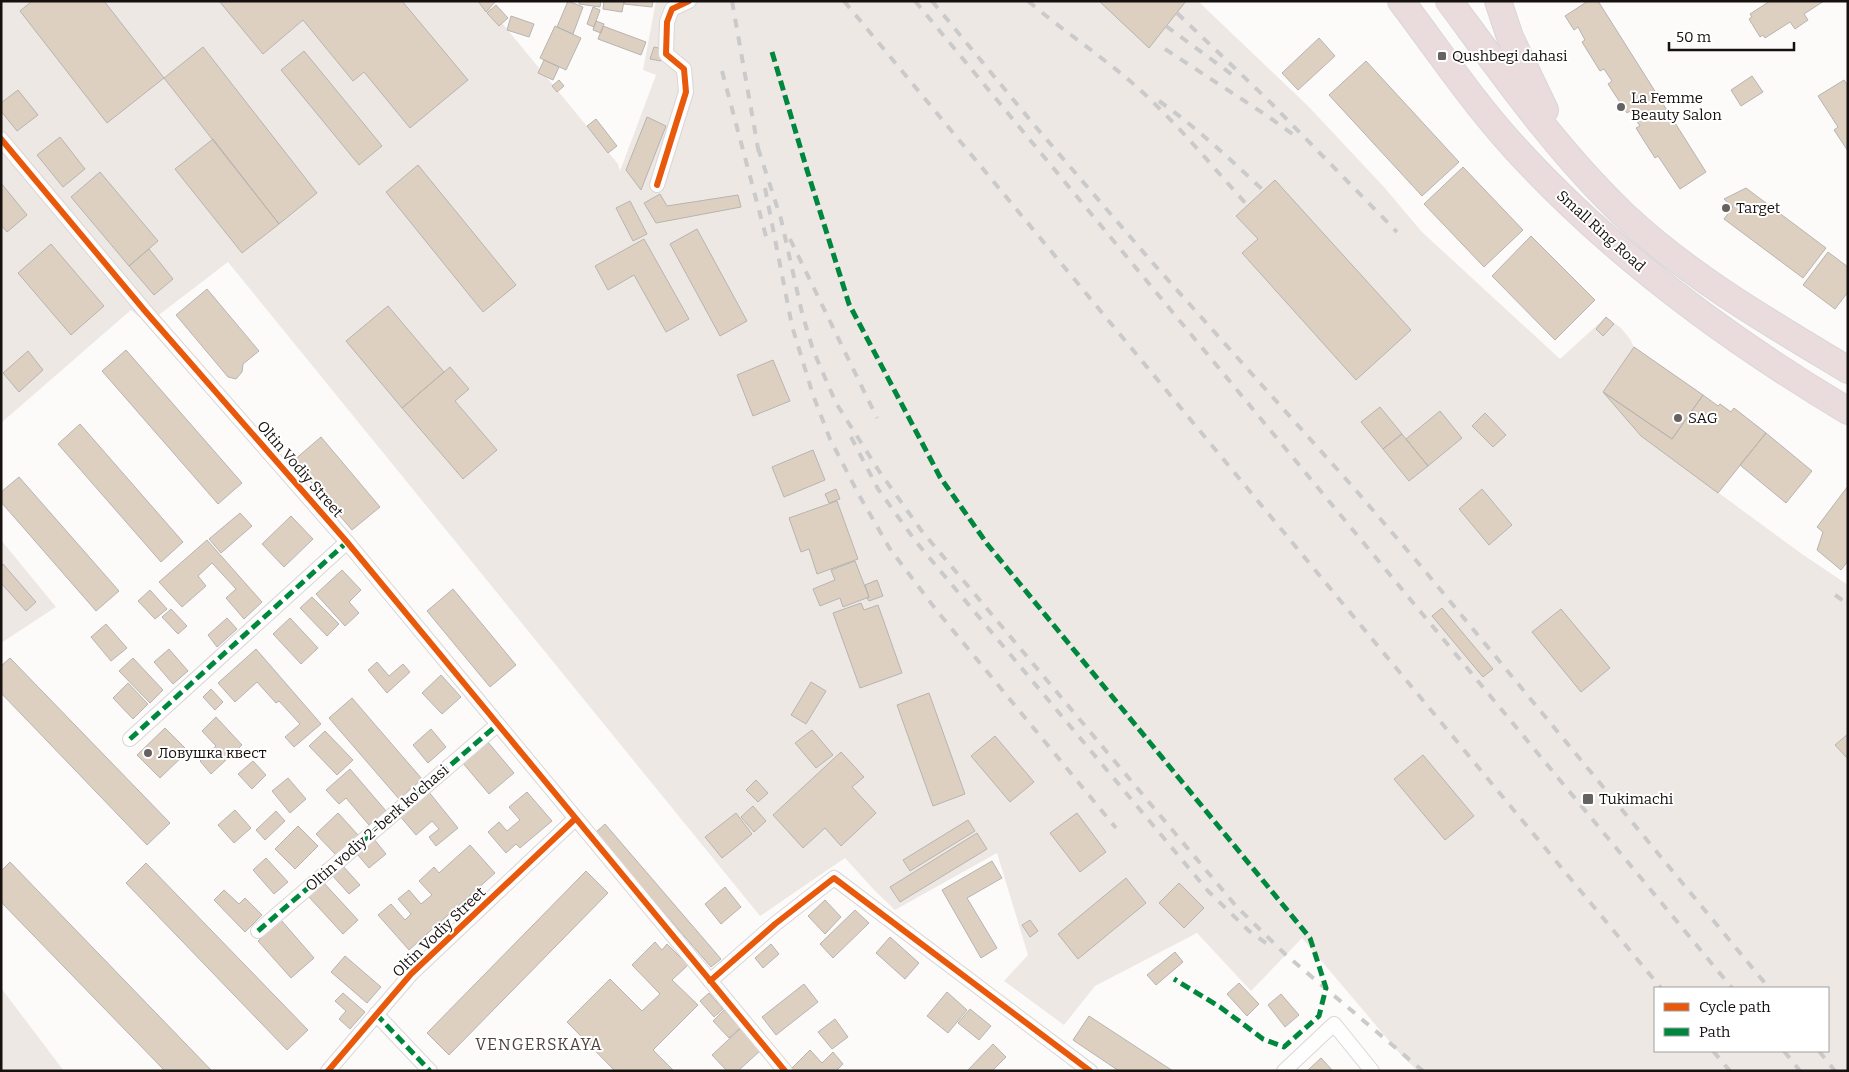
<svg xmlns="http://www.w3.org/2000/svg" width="1849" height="1072" font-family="Bitter,serif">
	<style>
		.built { fill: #eee8e5; fill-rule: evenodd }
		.building { fill: #ded0c1; stroke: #b6b4b1 }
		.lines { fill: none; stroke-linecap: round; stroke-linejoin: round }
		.street-casing { stroke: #dad6d4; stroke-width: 16 }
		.highway-casing { stroke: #d9d7d7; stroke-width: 28 }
		.street { stroke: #fffefe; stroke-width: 14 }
		.highway { stroke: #eadbdd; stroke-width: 26 }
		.rail { stroke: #cbcaca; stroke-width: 4; stroke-dasharray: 9 9; stroke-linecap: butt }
		.quiet { stroke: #00873e; stroke-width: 5; stroke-dasharray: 10 5; stroke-linecap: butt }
		.cycleway-casing { stroke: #fff; stroke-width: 9 }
		.cycleway { stroke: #e8590c; stroke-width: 6 }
		.poi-dot { fill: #666261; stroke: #fff; stroke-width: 2 }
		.labels { text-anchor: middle; stroke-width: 4; stroke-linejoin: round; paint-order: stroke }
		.poi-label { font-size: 15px; fill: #16100e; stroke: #fff; text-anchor: start }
		.street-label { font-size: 15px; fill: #16100e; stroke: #fff }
		.neighbourhood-label { font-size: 16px; letter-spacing: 1px; fill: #50423d; stroke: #fff }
	</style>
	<rect width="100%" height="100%" fill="#fcfbfa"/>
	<path class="built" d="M 1,1 L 484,1 L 618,164 L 620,171 L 656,75 L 643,70 L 656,1 L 1198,1 L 1308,106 L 1384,187 L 1422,232 L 1560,359 L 1606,317 L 1621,328 L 1630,339 L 1634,347 L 1603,392 L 1641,436 L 1802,554 L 1848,585 L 1848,1071 L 1418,1071 L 1401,1055 L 1302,938 L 1251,991 L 1197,933 L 1095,986 L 1064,1025 L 1004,981 L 1028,955 L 997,853 L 895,910 L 876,892 L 845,858 L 760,916 L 228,262 L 147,324 L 131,310 L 1,423 ZM 1655,988 L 1828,988 L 1828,1051 L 1655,1051 Z
		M 1,540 L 56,607 L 1,643 Z
		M 1,988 L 64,1071 L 1,1071 Z"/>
	<path class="building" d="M 32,1 L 104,1 L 164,78 L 107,123 L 20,11 Z
		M 219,1 L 402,1 L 468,80 L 410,128 L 364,72 L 353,81 L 303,20 L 263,54 Z
		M 478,1 L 496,1 L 486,12 Z
		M 568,1 L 583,7 L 573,34 L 557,27 Z
		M 579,1 L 601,1 L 600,7 L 579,4 Z
		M 604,1 L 624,1 L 622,12 L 603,9 Z
		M 625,1 L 653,1 L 652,7 L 624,4 Z
		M 1099,1 L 1186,1 L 1149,48 Z
		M 1588,1 L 1598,1 L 1706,172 L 1680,189 L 1658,156 L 1655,158 L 1636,128 L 1640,126 L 1630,111 L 1627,113 L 1608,84 L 1612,81 L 1604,69 L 1600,71 L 1582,42 L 1585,40 L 1578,27 L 1574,30 L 1565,16 Z
		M 1770,1 L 1824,1 L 1804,14 L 1808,20 L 1795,29 L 1790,22 L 1765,38 L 1763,35 L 1760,37 L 1749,19 L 1752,17 L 1750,14 Z
		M 496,5 L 508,18 L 499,26 L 487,13 Z
		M 593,7 L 600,10 L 594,27 L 587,24 Z
		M 511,16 L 534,24 L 529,37 L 507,30 Z
		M 596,21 L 604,24 L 601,33 L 593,30 Z
		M 555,26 L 581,38 L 566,70 L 540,58 Z
		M 603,26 L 646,42 L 641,55 L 598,39 Z
		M 1319,38 L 1335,56 L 1298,90 L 1282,73 Z
		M 203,47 L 317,193 L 279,224 L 164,78 Z
		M 654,47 L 664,49 L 661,61 L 650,59 Z
		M 304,51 L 382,146 L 359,165 L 281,70 Z
		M 544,60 L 559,67 L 553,80 L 538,73 Z
		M 1366,61 L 1459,162 L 1422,196 L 1329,95 Z
		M 1752,76 L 1763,92 L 1741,106 L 1731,90 Z
		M 559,80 L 564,86 L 557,92 L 552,86 Z
		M 1844,80 L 1848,86 L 1848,151 L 1834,130 L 1838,127 L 1818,96 Z
		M 18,90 L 38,115 L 17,131 L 1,111 L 1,103 Z
		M 647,117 L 666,126 L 641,190 L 626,170 Z
		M 596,119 L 617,146 L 608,153 L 587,126 Z
		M 60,137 L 85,169 L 63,187 L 37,155 Z
		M 213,139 L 279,224 L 242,253 L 175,169 Z
		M 418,165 L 516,285 L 483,312 L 386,192 Z
		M 1463,167 L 1523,230 L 1484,267 L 1424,204 Z
		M 100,172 L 158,241 L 129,266 L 71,197 Z
		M 1275,180 L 1411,330 L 1356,380 L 1242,253 L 1258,239 L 1236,216 Z
		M 1,183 L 27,215 L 7,232 L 1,225 Z
		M 1746,188 L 1826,248 L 1803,278 L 1724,219 L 1733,207 L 1724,199 Z
		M 660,194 L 667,206 L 738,195 L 741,207 L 656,223 L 644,203 Z
		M 630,201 L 647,234 L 633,241 L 616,208 Z
		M 697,229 L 747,321 L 720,336 L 670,244 Z
		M 1531,236 L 1595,300 L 1555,340 L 1492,276 Z
		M 644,239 L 689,319 L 666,332 L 634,275 L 608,290 L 595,266 Z
		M 51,244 L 104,306 L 71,335 L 18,273 Z
		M 149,249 L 173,279 L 154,295 L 129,266 Z
		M 1828,252 L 1848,267 L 1848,292 L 1835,309 L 1803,285 Z
		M 207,289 L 259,351 L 243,364 L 242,372 L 236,379 L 228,377 L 176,315 Z
		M 388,306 L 444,372 L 402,408 L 346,341 Z
		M 1606,317 L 1614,324 L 1603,336 L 1596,329 Z
		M 1634,347 L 1703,395 L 1672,439 L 1603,392 Z
		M 126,350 L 242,483 L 218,504 L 102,371 Z
		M 28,351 L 43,370 L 19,392 L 3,373 Z
		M 773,360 L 790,401 L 753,416 L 737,375 Z
		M 450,367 L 469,389 L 455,401 L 497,450 L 463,479 L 402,408 Z
		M 1603,392 L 1672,439 L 1703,395 L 1718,406 L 1720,404 L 1731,412 L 1734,408 L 1766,433 L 1718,493 L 1641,436 Z
		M 1380,407 L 1402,434 L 1383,449 L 1361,422 Z
		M 1440,411 L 1462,438 L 1428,466 L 1406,439 Z
		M 1485,413 L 1506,435 L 1493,447 L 1472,426 Z
		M 80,424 L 183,542 L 161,562 L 58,444 Z
		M 1766,433 L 1812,471 L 1786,503 L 1740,465 Z
		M 1402,434 L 1428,466 L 1409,481 L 1383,449 Z
		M 321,437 L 380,507 L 352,530 L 293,461 Z
		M 813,450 L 825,480 L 784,497 L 772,467 Z
		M 19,477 L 119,591 L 96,611 L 1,502 L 1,492 Z
		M 1848,486 L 1848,561 L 1841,570 L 1817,550 L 1823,532 L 1817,527 Z
		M 836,489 L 840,499 L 829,503 L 825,494 Z
		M 1482,489 L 1512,525 L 1489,545 L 1459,509 Z
		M 837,501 L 858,559 L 817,574 L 809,549 L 801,552 L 789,518 Z
		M 240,513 L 252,526 L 221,553 L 209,539 Z
		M 291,516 L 313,539 L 284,567 L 262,544 Z
		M 207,540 L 262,602 L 244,619 L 226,598 L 236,589 L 212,563 L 198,576 L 206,586 L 182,607 L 159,582 Z
		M 855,561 L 869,597 L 843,607 L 840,598 L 820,606 L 813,589 L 835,580 L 831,570 Z
		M 3,564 L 36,602 L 26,611 L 1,583 L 1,566 Z
		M 342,570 L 361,590 L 349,602 L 359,613 L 345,626 L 316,594 Z
		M 877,580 L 883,596 L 869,601 L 867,598 L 869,597 L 865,585 Z
		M 453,589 L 516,665 L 490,687 L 427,611 Z
		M 150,590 L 167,609 L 155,619 L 138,601 Z
		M 312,597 L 339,624 L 327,636 L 300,608 Z
		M 861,603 L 864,610 L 878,605 L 902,673 L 860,688 L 833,613 Z
		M 1442,608 L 1493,669 L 1483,677 L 1432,616 Z
		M 171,609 L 187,626 L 178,634 L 162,617 Z
		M 1561,609 L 1610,668 L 1581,692 L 1532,632 Z
		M 227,618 L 237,629 L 217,647 L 208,635 Z
		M 290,618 L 318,648 L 301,664 L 273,634 Z
		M 106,624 L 127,648 L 111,661 L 91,637 Z
		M 169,649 L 188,671 L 173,684 L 154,662 Z
		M 256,649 L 321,724 L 294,747 L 285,737 L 300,724 L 279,701 L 276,703 L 257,682 L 235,702 L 218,683 Z
		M 10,658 L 170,823 L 147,845 L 1,693 L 1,666 Z
		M 133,658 L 163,690 L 150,703 L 119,671 Z
		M 377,662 L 389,676 L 403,664 L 410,672 L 387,693 L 368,670 Z
		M 441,675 L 461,697 L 442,714 L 422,693 Z
		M 811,682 L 826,691 L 806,724 L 791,715 Z
		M 128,683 L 148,704 L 133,719 L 113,698 Z
		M 211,689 L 223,702 L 215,710 L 203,697 Z
		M 929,693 L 965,794 L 933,806 L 897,705 Z
		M 352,698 L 422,779 L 399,799 L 329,718 Z
		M 216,717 L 242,745 L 211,774 L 200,761 L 216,746 L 202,731 Z
		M 165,728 L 188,751 L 160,778 L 137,755 Z
		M 431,729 L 446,747 L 428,763 L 413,745 Z
		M 812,730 L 833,755 L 816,768 L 795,743 Z
		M 325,731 L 353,760 L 337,775 L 309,746 Z
		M 1848,734 L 1848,759 L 1835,745 Z
		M 995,736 L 1034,782 L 1010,802 L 971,756 Z
		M 487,741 L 514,773 L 489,794 L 462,762 Z
		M 841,752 L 864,777 L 852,787 L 876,813 L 841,846 L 825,828 L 803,848 L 773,815 Z
		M 1423,755 L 1474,816 L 1445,840 L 1394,779 Z
		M 253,761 L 266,775 L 252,789 L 238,774 Z
		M 350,769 L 386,811 L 369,825 L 346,798 L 339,804 L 326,790 Z
		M 288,778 L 306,799 L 290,813 L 272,791 Z
		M 756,780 L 768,793 L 758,802 L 746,790 Z
		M 428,791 L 458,828 L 436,846 L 429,837 L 439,829 L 432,821 L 416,835 L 399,815 Z
		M 527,792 L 552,821 L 520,848 L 516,844 L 506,853 L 488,832 L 499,822 L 507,831 L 520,820 L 509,807 Z
		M 753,806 L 766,821 L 754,832 L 741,817 Z
		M 235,810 L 251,828 L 234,843 L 218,825 Z
		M 276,811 L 285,821 L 265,840 L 256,830 Z
		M 338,813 L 358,835 L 336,855 L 316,834 Z
		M 736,813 L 752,834 L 722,858 L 705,837 Z
		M 1077,813 L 1106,852 L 1080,872 L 1050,833 Z
		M 968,820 L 975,831 L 910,871 L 903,860 Z
		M 605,824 L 721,959 L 711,967 L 595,833 Z
		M 298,826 L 318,846 L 295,869 L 275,849 Z
		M 977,833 L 987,849 L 900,902 L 890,887 Z
		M 374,839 L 386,854 L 369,868 L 357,854 Z
		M 470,845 L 495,873 L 409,950 L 378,915 L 391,904 L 405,920 L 411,914 L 398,899 L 409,890 L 421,904 L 432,895 L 419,881 L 434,867 L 439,873 Z
		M 266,858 L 288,882 L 274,894 L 253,870 Z
		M 992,861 L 1002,878 L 967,898 L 997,948 L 981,958 L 942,890 Z
		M 10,862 L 212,1071 L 165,1071 L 1,902 L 1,871 Z
		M 146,863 L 308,1030 L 287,1050 L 126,883 Z
		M 342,865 L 360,885 L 349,894 L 331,874 Z
		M 586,871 L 608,893 L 449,1055 L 427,1033 Z
		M 1126,878 L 1146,903 L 1078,959 L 1058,934 Z
		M 323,882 L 358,920 L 343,934 L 308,896 Z
		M 1179,883 L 1204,908 L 1184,928 L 1159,903 Z
		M 725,887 L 741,907 L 721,924 L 705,904 Z
		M 224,890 L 239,904 L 245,898 L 262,915 L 245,932 L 214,900 Z
		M 825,900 L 841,917 L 825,934 L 808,916 Z
		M 855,910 L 869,923 L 833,958 L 820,944 Z
		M 281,920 L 314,958 L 291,978 L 258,941 Z
		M 1030,920 L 1038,931 L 1030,937 L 1022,925 Z
		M 890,937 L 919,963 L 905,979 L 876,953 Z
		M 655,942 L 662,950 L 667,944 L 688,965 L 672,980 L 698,1005 L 653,1050 L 674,1071 L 615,1071 L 567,1022 L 610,979 L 642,1011 L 660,994 L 632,965 Z
		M 771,944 L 779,954 L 763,968 L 755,958 Z
		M 1175,952 L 1183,962 L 1156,985 L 1147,975 Z
		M 345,956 L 381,987 L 367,1003 L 331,972 Z
		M 1239,983 L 1259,1004 L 1247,1016 L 1227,994 Z
		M 804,984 L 818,1002 L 776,1035 L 762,1017 Z
		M 947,992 L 967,1010 L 948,1033 L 927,1016 Z
		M 343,993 L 365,1012 L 350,1029 L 339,1019 L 346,1011 L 335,1001 Z
		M 709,993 L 723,1009 L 714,1017 L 700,1001 Z
		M 1281,994 L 1299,1015 L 1285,1027 L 1268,1005 Z
		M 970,1009 L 991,1026 L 979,1040 L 958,1023 Z
		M 724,1010 L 740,1028 L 729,1038 L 713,1021 Z
		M 1089,1016 L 1173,1071 L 1119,1071 L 1073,1040 Z
		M 835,1019 L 848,1037 L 832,1049 L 818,1032 Z
		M 741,1028 L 761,1050 L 738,1071 L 727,1071 L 712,1055 Z
		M 993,1044 L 1006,1057 L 992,1071 L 967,1071 Z
		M 810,1050 L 822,1063 L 833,1052 L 843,1064 L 836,1071 L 793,1071 L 791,1069 Z
		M 1321,1058 L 1333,1071 L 1307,1071 Z"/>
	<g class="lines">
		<g class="street-casing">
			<path id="street" d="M 1,139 L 145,311 L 347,542 L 785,1071
				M 657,185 L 686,92 L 684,69 L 666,54 L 667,22 L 672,9 L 689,1
				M 130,739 L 347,542
				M 258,931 L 497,725
				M 710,981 L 775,924 L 834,878 L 1090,1071
				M 376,1014 L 430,1071
				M 328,1071 L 411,974 L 575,819
				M 1284,1071 L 1334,1024 L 1372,1071"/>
		</g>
		<g class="highway-casing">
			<path id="highway" d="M 1401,1 C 1438,50 1473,102 1514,147 C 1610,253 1726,338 1848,411
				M 1449,1 C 1504,75 1557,151 1624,215 C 1690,277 1770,323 1848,370
				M 1498,1 L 1510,37 L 1545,110"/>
		</g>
		<use href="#street" class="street"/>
		<use href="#highway" class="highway"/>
		<path class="rail" d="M 732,1 L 759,154
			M 844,1 L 1661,988
			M 915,1 L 1732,988
			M 932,1 L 1035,126 L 1151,261 L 1353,487 L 1425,571 L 1769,988
			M 1028,1 C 1061,29 1097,53 1130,81 C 1173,118 1210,164 1248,206
			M 1177,13 L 1267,99 L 1397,232
			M 1166,26 L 1238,79
			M 1165,49 L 1269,117 L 1298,138
			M 722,71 L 768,244
			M 1159,101 C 1197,128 1230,159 1264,191
			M 758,148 L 781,219 L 802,313 L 813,350 L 836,403 L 879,471 L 921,530 L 1236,906 L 1286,955 L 1423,1071
			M 765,188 L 792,326 L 813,395 L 830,439 L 859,495 L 890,549 L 937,611 L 1116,828
			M 790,239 L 877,418
			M 851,437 L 878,489 L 917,543 L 1208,891 L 1249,931 L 1266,943
			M 1835,595 L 1848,604
			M 1713,1051 L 1730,1071
			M 1784,1051 L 1800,1071
			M 1819,1051 L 1835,1071"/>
		<path class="quiet" d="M 772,52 L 807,170 L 849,304 L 940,477 L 988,545 L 1310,938 L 1326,988 L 1319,1016 L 1284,1047 L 1263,1039 L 1220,1007 L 1174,979
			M 130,739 L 347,542
			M 258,931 L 497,725
			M 376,1014 L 430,1071"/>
		<g class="cycleway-casing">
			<path id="cycleway" d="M 1,139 L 145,311 L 347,542 L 785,1071
				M 657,185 L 686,92 L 684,69 L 666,54 L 667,22 L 672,9 L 689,1
				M 710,981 L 775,924 L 834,878 L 1090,1071
				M 328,1071 L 411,974 L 575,819"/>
		</g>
		<use href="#cycleway" class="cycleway"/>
	</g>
	<g class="poi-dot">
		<rect x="1437" y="51" width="10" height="10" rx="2.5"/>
		<circle cx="1621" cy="107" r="5"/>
		<circle cx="1726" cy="208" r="5"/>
		<circle cx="1678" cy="418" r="5"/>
		<circle cx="148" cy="753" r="5"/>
		<rect x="1582" y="793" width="12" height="12" rx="2.5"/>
	</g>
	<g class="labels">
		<g class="poi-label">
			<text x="1452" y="61">Qushbegi dahasi</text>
			<text x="1631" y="103">La Femme<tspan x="1631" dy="17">Beauty Salon</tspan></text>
			<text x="1736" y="213">Target</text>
			<text x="1688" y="423">SAG</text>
			<text x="158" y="758">Ловушка квест</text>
			<text x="1599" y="804">Tukimachi</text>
		</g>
		<g class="street-label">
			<text transform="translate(1601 231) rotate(42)" y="5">Small Ring Road</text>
			<text transform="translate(300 469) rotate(49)" y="5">Oltin Vodiy Street</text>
			<text transform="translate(377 828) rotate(-41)" y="5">Oltin vodiy 2-berk ko'chasi</text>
			<text transform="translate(439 932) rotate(-44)" y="5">Oltin Vodiy Street</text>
		</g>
		<g class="neighbourhood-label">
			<text x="539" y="1050">VENGERSKAYA</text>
		</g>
	</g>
	<rect width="1849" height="1072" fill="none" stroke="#16100e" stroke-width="5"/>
	<rect x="1654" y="987" width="175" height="65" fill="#ffffff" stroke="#a29f9f"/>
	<rect x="1664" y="1003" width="25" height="8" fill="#e8590c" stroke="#a29f9f"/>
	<text x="1699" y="1012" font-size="15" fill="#16100e">Cycle path</text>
	<rect x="1664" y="1028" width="25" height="8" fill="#00873e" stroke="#a29f9f"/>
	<text x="1699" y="1037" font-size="15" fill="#16100e">Path</text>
	<path d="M1669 42v8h125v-8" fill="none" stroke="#16100e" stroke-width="2.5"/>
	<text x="1676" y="42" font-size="15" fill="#16100e" stroke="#ffffff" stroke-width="4" paint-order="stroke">50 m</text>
</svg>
